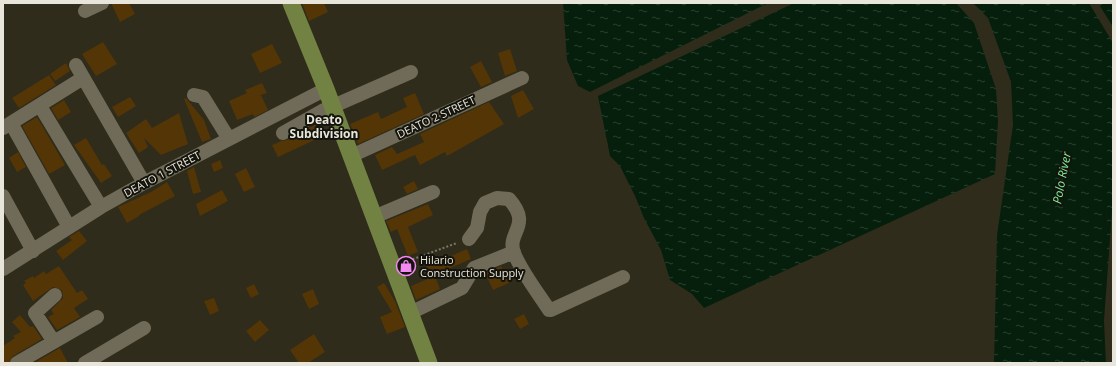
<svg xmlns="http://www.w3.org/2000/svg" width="1116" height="366" font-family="'Open Sans',sans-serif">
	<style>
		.water { fill: url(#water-ripples) }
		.building { fill: #533506 }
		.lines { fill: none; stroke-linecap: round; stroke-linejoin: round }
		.path { stroke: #7a7869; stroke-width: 2; stroke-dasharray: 2 2; stroke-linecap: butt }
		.minor { stroke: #6f6b58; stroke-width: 14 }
		.major { stroke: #728243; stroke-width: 17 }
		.labels { text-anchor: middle; stroke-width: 4; stroke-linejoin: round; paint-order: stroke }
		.street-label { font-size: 11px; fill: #e8e6db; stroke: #15140c }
		.poi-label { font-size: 11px; fill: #e8e6db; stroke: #15140c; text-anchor: start }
		.neighbourhood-label { font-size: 12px; font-weight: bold; fill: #e8e6db; stroke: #15140c }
		.water-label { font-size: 12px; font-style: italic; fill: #81ee9e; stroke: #15140c }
	</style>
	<defs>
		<pattern id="water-ripples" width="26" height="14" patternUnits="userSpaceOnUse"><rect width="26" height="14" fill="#051f0c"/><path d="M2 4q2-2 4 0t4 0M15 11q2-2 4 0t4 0" fill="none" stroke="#29402f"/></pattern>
	</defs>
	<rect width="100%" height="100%" fill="#2f2c1b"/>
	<path class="water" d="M 563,3 L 768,3 L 590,92 L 578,86 L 567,60 Z
		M 794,3 L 956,3 L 974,23 L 996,89 L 998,121 L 995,174 L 704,308 L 692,294 L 670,280 L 661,250 L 644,218 L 635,196 L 620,166 L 610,156 L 598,96 Z
		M 973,3 L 1089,3 L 1113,43 L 1113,198 L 1104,321 L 1106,363 L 994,363 L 997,235 L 1013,125 L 1011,82 L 988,18 Z
		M 1098,3 L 1113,3 L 1113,27 Z"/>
	<path class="building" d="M 111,3 L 129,3 L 135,14 L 120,22 Z
		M 302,3 L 324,3 L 328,12 L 309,21 Z
		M 103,42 L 117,64 L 96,76 L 82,54 Z
		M 272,44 L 282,63 L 260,73 L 251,54 Z
		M 510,49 L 517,71 L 505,76 L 498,53 Z
		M 481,61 L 492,82 L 481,87 L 470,67 Z
		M 66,63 L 70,71 L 55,81 L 50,74 Z
		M 49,75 L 56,85 L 19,108 L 12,98 Z
		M 262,83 L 267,93 L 261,95 L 268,110 L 254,117 L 253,114 L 237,120 L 229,101 L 247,93 L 245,90 Z
		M 523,90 L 534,109 L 518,118 L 511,96 Z
		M 415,93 L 424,114 L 358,144 L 350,124 L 378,112 L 381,119 L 407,107 L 403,98 Z
		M 130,97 L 136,106 L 118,117 L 112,107 Z
		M 186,98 L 204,120 L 211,139 L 202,142 L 184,99 Z
		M 64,100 L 71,112 L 58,120 L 51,108 Z
		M 489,102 L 504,124 L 447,156 L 445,152 L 420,165 L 415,155 L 382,170 L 375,155 L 392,147 L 397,154 L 424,142 L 420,134 Z
		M 179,113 L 188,144 L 161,155 L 144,138 L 148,147 L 139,153 L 126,133 L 146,119 L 152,128 Z
		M 37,117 L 65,165 L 49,174 L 22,126 Z
		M 316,124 L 321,137 L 278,157 L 272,145 L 281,141 L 287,140 Z
		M 86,138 L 102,165 L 104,164 L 112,176 L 101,183 L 74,145 Z
		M 18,152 L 26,167 L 17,172 L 9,158 Z
		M 220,160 L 223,168 L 214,172 L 211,164 Z
		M 194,167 L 201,192 L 193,194 L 187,171 Z
		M 246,168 L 255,187 L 244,192 L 235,174 Z
		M 414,181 L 418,189 L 407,194 L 403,187 Z
		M 167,182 L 175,196 L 139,215 L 139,216 L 127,223 L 118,207 L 151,192 Z
		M 222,190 L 228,201 L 200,216 L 196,204 Z
		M 428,204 L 433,215 L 408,227 L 418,252 L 408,256 L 397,229 L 391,232 L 386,221 Z
		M 79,231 L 87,241 L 63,260 L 56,251 L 72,240 L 69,237 Z
		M 467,249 L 471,259 L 427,278 L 423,268 Z
		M 59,266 L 77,293 L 82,290 L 88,299 L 74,308 L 80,317 L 57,330 L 48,317 L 54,314 L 51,310 L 63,298 L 62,290 L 53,287 L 33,301 L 23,285 L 26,283 L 24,281 L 33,276 L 34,278 L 44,271 L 46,274 Z
		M 501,266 L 509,283 L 493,290 L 485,273 Z
		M 435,276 L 440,289 L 416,300 L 411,286 Z
		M 384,283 L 395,301 L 405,327 L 387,334 L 380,317 L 392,312 L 377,287 Z
		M 254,284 L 259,294 L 251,298 L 246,288 Z
		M 313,289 L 319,304 L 309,309 L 302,294 Z
		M 214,298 L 219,311 L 210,315 L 204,301 Z
		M 524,314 L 529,324 L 520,329 L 514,319 Z
		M 20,315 L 30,327 L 33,326 L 42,339 L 13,356 L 9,363 L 3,363 L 3,346 L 15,338 L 13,336 L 21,332 L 12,322 Z
		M 260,320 L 269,330 L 255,342 L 246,331 Z
		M 314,334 L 325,352 L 308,363 L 299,363 L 290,350 Z
		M 60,348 L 68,363 L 34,363 L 58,349 Z"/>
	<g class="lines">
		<path class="path" d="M 405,262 L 457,243"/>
		<path class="minor" d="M 85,11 L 102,3
			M 76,65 L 144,183
			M 194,95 L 203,97 L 229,139
			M 40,106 L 101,207
			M 11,123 L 69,227
			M 3,128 L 83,78
			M 283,133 L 322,111 L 411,72
			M 351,156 L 522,78
			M 3,196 L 33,251
			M 374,217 L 433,192
			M 469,239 L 477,228 L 480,212 L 485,203 L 497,198 L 509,199 C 533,226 506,232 514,253 C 521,271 538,293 549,310 L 551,310 L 623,277
			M 3,269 L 101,207 L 144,183 L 326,89
			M 410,313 L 462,288 L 474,268 L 514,252
			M 54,342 L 35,313 L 55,295
			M 17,363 L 97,317
			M 85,363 L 144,328"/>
		<path class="major" d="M 291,3 L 326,89 L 429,363"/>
	</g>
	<defs>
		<g id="shop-ring" transform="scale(1)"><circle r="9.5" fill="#15140c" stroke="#f38af2" stroke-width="1.5"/><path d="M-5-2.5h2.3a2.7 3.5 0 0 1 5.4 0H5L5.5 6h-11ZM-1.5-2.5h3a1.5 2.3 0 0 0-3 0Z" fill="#f38af2"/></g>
	</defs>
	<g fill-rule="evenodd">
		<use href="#shop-ring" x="406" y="266"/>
	</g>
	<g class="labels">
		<g class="street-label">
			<text transform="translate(436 117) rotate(-25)" y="4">DEATO 2 STREET</text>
			<text transform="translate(162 174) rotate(-28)" y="4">DEATO 1 STREET</text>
		</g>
		<g class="poi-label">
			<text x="420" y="264">Hilario<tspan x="420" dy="13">Construction Supply</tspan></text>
		</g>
		<g class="neighbourhood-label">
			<text x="324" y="124">Deato<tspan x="324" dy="14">Subdivision</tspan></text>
		</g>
		<g class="water-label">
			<text transform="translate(1062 178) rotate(-79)" y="4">Polo River</text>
		</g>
	</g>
	<rect width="1116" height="366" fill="none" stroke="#e8e6db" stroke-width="8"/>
</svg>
